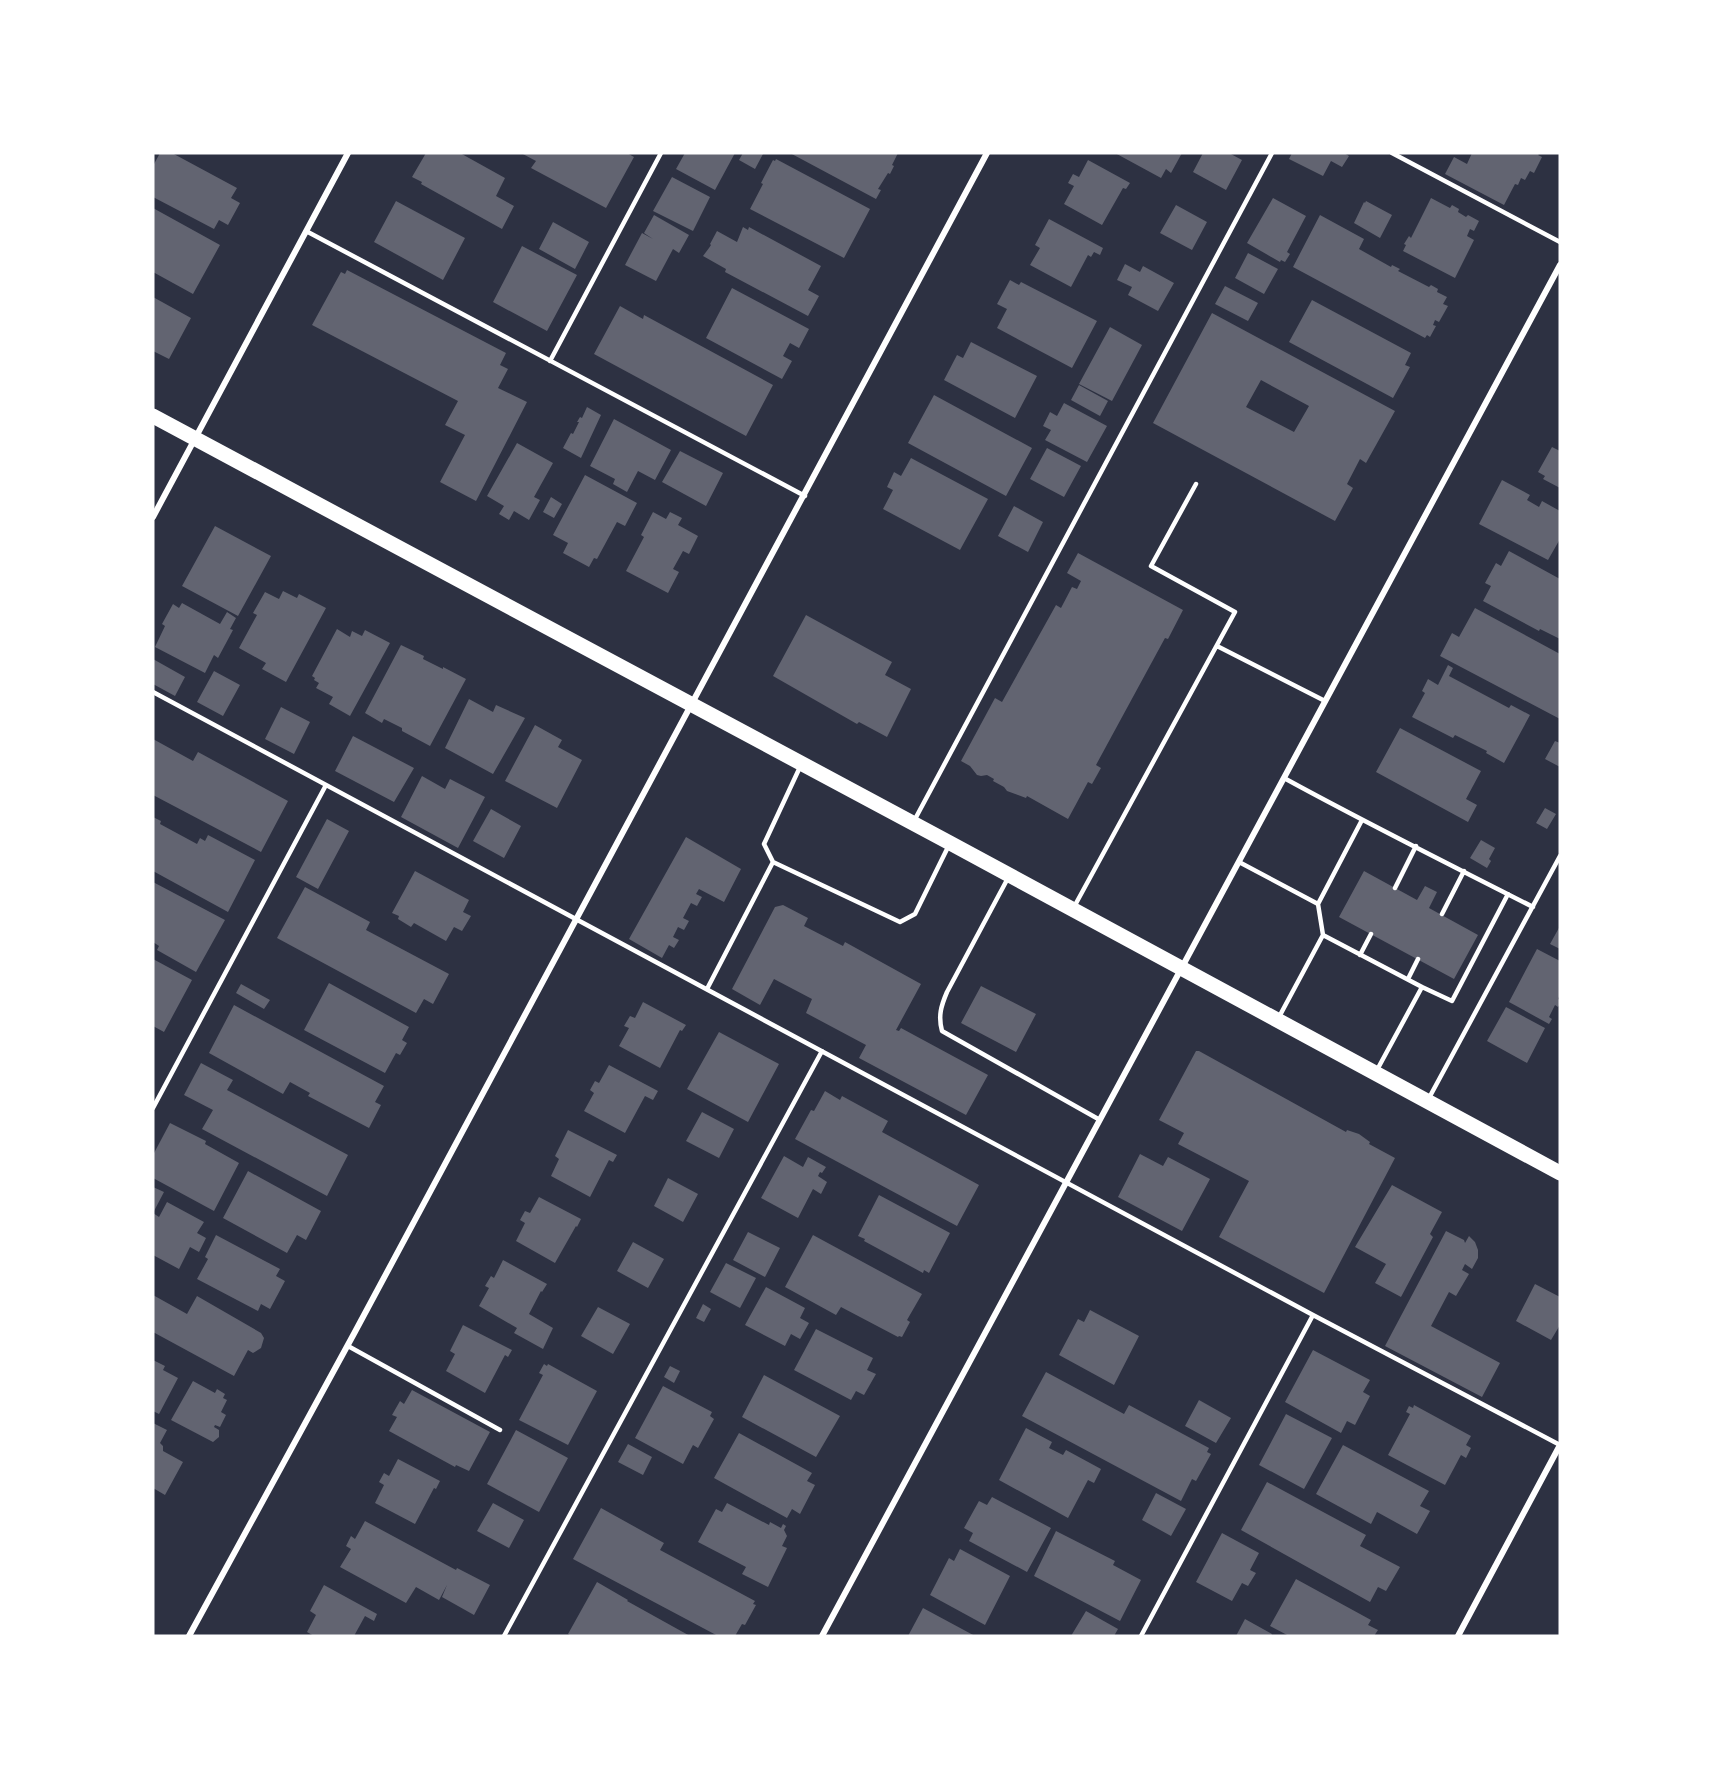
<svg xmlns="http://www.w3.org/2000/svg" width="1713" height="1789" font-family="'Noto Sans',sans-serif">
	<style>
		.building { fill: #626471; fill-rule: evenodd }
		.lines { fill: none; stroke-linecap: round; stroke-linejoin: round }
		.service { stroke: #fff; stroke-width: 4.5 }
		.minor { stroke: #fff; stroke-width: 6 }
		.primary { stroke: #fff; stroke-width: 15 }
	</style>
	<rect width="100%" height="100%" fill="#2d3142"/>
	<path class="building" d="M 160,153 L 172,153 L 237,188 L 231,198 L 240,203 L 228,225 L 219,220 L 214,229 L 153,197 L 153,166 Z
		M 426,153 L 460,153 L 505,178 L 496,196 L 514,206 L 502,229 L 421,184 L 422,182 L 412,177 Z
		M 521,153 L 627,153 L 634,157 L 606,208 L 531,168 L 536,161 Z
		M 685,153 L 735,153 L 715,190 L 676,169 Z
		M 743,153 L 762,153 L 763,154 L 755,169 L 739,160 Z
		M 790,153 L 898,153 L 892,165 L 894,166 L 890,174 L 888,173 L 878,189 L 881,190 L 876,199 Z
		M 1115,153 L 1182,153 L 1171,173 L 1166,169 L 1161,178 Z
		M 1203,153 L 1229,153 L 1242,160 L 1226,190 L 1193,172 Z
		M 1292,153 L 1344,153 L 1349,156 L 1342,167 L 1331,161 L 1323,176 L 1289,159 Z
		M 1472,153 L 1540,153 L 1538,155 L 1542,157 L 1534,173 L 1530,171 L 1525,180 L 1521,178 L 1518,185 L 1515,184 L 1504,205 L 1445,174 L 1454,157 L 1467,164 Z
		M 776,159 L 870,209 L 844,258 L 750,209 L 763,184 L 761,183 L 773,160 L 775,161 Z
		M 1088,160 L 1130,183 L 1126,189 L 1123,188 L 1102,225 L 1064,204 L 1074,186 L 1068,183 L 1073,174 L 1079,177 Z
		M 672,177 L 710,197 L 693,231 L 653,211 Z
		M 1273,198 L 1306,216 L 1287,252 L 1290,254 L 1285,262 L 1281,260 L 1280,262 L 1247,243 Z
		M 1431,198 L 1450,208 L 1452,205 L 1459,209 L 1458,212 L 1466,217 L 1468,215 L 1479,221 L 1474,231 L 1470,229 L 1467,236 L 1474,240 L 1455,278 L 1403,251 L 1406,245 L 1404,244 L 1409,236 L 1411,238 Z
		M 396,201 L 465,238 L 443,280 L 374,242 Z
		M 1366,201 L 1392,215 L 1380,238 L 1354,223 L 1364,202 L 1365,203 Z
		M 1176,205 L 1207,222 L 1192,250 L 1160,233 Z
		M 153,208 L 220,245 L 193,294 L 153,272 Z
		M 654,215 L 689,235 L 679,253 L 673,249 L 656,281 L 625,265 L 642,233 L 653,239 L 644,233 Z
		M 1320,215 L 1364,239 L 1359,249 L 1391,267 L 1392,265 L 1400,269 L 1398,271 L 1429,287 L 1431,285 L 1438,289 L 1437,292 L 1447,297 L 1443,304 L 1448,306 L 1439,322 L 1435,320 L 1433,325 L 1436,326 L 1430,337 L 1427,335 L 1425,338 L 1293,267 Z
		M 1049,219 L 1103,248 L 1100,255 L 1094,252 L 1091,257 L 1088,255 L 1071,287 L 1030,265 L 1040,248 L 1035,245 Z
		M 553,222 L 589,242 L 575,269 L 539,249 Z
		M 743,227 L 748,230 L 749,227 L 821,266 L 808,290 L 819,296 L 808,316 L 725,272 L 726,269 L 703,256 L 709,248 L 711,245 L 710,244 L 717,231 L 737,242 Z
		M 522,246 L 577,275 L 547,331 L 493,302 Z
		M 1248,253 L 1278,269 L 1264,294 L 1235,278 Z
		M 1125,264 L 1140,272 L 1143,266 L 1174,283 L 1158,311 L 1128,295 L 1132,287 L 1117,280 Z
		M 347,270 L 506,353 L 500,365 L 508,369 L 498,388 L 527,402 L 476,501 L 440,482 L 465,435 L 445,425 L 458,401 L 312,325 L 341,272 L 345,274 Z
		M 1010,280 L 1019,285 L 1021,282 L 1097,321 L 1072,368 L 997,328 L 1007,309 L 997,304 Z
		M 1225,286 L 1258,303 L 1248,321 L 1215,304 Z
		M 732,288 L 809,329 L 799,348 L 790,343 L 783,356 L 792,361 L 782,379 L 706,338 Z
		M 153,297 L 191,318 L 169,359 L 153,351 Z
		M 1312,300 L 1411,353 L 1405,365 L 1410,367 L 1393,398 L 1289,342 Z
		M 620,306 L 643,319 L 644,315 L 773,385 L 746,436 L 594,354 Z
		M 1212,313 L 1395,411 L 1366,463 L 1360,459 L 1347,484 L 1353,488 L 1335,521 L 1153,423 ZM 1261,380 L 1309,406 L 1294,432 L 1246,407 Z
		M 1110,327 L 1142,345 L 1112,401 L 1079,384 Z
		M 971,342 L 1037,376 L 1015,418 L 944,380 L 957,355 L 963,358 Z
		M 1079,385 L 1108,401 L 1100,416 L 1071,400 Z
		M 934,395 L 1032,448 L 1006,496 L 908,443 Z
		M 1064,403 L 1107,426 L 1087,462 L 1045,440 L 1051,430 L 1043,426 L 1050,412 L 1057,416 Z
		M 587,407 L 601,415 L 581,458 L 563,448 L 571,433 L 573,434 L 579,422 L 577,422 L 580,417 L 582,418 Z
		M 614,419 L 671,450 L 655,480 L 638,471 L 627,492 L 613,484 L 615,479 L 590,466 Z
		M 517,443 L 553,463 L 534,497 L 540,500 L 529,520 L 514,511 L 509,520 L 499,514 L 504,506 L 487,496 Z
		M 1552,447 L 1560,451 L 1560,488 L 1543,479 L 1545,476 L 1538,472 Z
		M 1047,448 L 1081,466 L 1064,497 L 1030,479 Z
		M 680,451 L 723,473 L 706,506 L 662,482 Z
		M 911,458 L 988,499 L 960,550 L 883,509 L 893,490 L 887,487 L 894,472 L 901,476 Z
		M 585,475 L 637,503 L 625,526 L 617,522 L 597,559 L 594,558 L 589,567 L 563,553 L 568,543 L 553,535 Z
		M 1502,480 L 1530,495 L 1527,500 L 1539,507 L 1542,501 L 1560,511 L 1560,539 L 1548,560 L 1479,524 Z
		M 551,497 L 562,504 L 554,518 L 543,512 Z
		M 1014,506 L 1043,522 L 1028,552 L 998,536 Z
		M 653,512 L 666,519 L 670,512 L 682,518 L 678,525 L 698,536 L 689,554 L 683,551 L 673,569 L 679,572 L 668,593 L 626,571 L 644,537 L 641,535 Z
		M 215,526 L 271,556 L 238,616 L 182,586 Z
		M 1509,551 L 1560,579 L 1560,639 L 1540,629 L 1539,631 L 1483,601 L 1491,586 L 1485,583 L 1496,563 L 1501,566 Z
		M 1078,553 L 1183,610 L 1168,639 L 1165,638 L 1096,765 L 1101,768 L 1092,784 L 1088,782 L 1068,819 L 1027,796 L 1026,798 L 1007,791 L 1004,787 L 993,781 L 994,779 L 987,775 L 981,776 L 977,775 L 970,766 L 961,761 L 995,698 L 1002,702 L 1056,605 L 1061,608 L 1072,587 L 1077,589 L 1081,581 L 1067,573 Z
		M 283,591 L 297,598 L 299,594 L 326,608 L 286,682 L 262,669 L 266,663 L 239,648 L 257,615 L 253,613 L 265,592 L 279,599 Z
		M 182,603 L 220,624 L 227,612 L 236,618 L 230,629 L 233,630 L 218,658 L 214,655 L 205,673 L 155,647 L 165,626 L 162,624 L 173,604 L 179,608 Z
		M 1475,608 L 1560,654 L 1560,719 L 1440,656 L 1452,633 L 1459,637 Z
		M 806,615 L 892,662 L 885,675 L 911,689 L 887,737 L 859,722 L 857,724 L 773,676 Z
		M 337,629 L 350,637 L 352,631 L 362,636 L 365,630 L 390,643 L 350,716 L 329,704 L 333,697 L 316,688 L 319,683 L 314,680 L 315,678 L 312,676 Z
		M 401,645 L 424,656 L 423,659 L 443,669 L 443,667 L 466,679 L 430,746 L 402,731 L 402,728 L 384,719 L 382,723 L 365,713 Z
		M 153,659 L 185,677 L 175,696 L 153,684 Z
		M 1448,665 L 1453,668 L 1449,676 L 1509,708 L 1511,705 L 1530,715 L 1504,763 L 1486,753 L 1487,751 L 1455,735 L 1453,738 L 1412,717 L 1425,693 L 1422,691 L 1428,679 L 1438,685 Z
		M 214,671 L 240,685 L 223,716 L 197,702 Z
		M 469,699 L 493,712 L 496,705 L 525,718 L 493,774 L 445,748 Z
		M 281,707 L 310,722 L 294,754 L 265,739 Z
		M 535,725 L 562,740 L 558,747 L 582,760 L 557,808 L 505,781 Z
		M 1400,728 L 1481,771 L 1466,799 L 1477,805 L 1468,822 L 1376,772 Z
		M 353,736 L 414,768 L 394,802 L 335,771 Z
		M 153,739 L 193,761 L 198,752 L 288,801 L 261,852 L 153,795 Z
		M 1555,741 L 1560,743 L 1560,767 L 1545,759 Z
		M 422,776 L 445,789 L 450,779 L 485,797 L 458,848 L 401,817 Z
		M 1545,808 L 1556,814 L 1547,829 L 1536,823 Z
		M 491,809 L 521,826 L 504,858 L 473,841 Z
		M 153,817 L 161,821 L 160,824 L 197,844 L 200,838 L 205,841 L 208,835 L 255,860 L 228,912 L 153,871 Z
		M 327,819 L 349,831 L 318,889 L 296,877 Z
		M 686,837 L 741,869 L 724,902 L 699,889 L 696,894 L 702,897 L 697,906 L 691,903 L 683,918 L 689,921 L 684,930 L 678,927 L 673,937 L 679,940 L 674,948 L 669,945 L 662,958 L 629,939 Z
		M 1481,840 L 1495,848 L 1489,859 L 1491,861 L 1487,868 L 1470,858 Z
		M 415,871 L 469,900 L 463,912 L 471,916 L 462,931 L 454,927 L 446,941 L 414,923 L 411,927 L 398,919 L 399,916 L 392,913 Z
		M 1364,871 L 1417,900 L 1425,886 L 1437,892 L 1429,908 L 1478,935 L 1454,979 L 1339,917 Z
		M 153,882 L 225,920 L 196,972 L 157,950 L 159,946 L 153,942 Z
		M 305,887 L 370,922 L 366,930 L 449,974 L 433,1004 L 424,999 L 416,1013 L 277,938 Z
		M 783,905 L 808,918 L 804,926 L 843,946 L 845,942 L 921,984 L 896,1030 L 899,1031 L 901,1028 L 988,1075 L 966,1115 L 859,1058 L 866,1045 L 806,1013 L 812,999 L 774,979 L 760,1005 L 732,989 L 775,907 Z
		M 1560,926 L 1560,949 L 1550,944 Z
		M 1537,949 L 1560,961 L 1560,994 L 1558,999 L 1560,1000 L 1560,1004 L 1558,1007 L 1555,1005 L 1549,1017 L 1552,1019 L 1549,1024 L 1509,1002 Z
		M 153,959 L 192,980 L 164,1032 L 153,1026 Z
		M 329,983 L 409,1027 L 402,1040 L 407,1043 L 400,1055 L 396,1053 L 385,1073 L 304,1030 Z
		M 241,984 L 270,1000 L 264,1009 L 236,993 Z
		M 981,986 L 1036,1014 L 1016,1052 L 961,1023 Z
		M 643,1002 L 686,1025 L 682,1031 L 680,1030 L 660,1068 L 619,1046 L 629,1028 L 624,1026 L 630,1016 L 635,1018 Z
		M 234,1005 L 384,1086 L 375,1102 L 381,1105 L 369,1128 L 308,1096 L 310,1093 L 290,1082 L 283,1094 L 209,1053 Z
		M 1506,1007 L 1545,1028 L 1527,1063 L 1487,1041 Z
		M 719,1032 L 779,1064 L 748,1122 L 687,1089 Z
		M 1196,1051 L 1199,1051 L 1346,1132 L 1347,1130 L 1359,1134 L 1370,1142 L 1369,1144 L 1395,1158 L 1324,1293 L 1219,1237 L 1249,1181 L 1178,1144 L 1184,1133 L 1159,1120 Z
		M 201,1063 L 233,1080 L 227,1090 L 348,1155 L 327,1196 L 202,1129 L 213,1110 L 184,1095 Z
		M 609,1065 L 658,1091 L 653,1100 L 645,1096 L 625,1133 L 584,1111 L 594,1093 L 590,1090 L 595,1081 L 599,1083 Z
		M 825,1091 L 840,1100 L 842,1096 L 888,1121 L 882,1132 L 979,1185 L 957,1226 L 795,1139 L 811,1110 L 814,1111 Z
		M 702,1112 L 734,1129 L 719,1158 L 686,1141 Z
		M 170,1123 L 206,1141 L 205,1144 L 239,1163 L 214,1211 L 153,1178 L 153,1155 Z
		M 568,1130 L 617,1155 L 613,1162 L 609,1160 L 590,1197 L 551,1176 L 559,1159 L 555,1156 Z
		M 1140,1154 L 1163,1166 L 1168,1157 L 1210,1179 L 1182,1231 L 1118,1197 Z
		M 784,1156 L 803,1167 L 808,1157 L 826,1167 L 822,1173 L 820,1172 L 818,1176 L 827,1182 L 821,1194 L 813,1189 L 798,1218 L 761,1198 Z
		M 248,1171 L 321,1211 L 306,1240 L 297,1235 L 287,1253 L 223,1218 Z
		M 668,1178 L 698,1194 L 683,1222 L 654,1206 Z
		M 1392,1185 L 1442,1212 L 1430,1234 L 1433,1237 L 1401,1297 L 1375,1283 L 1386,1264 L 1355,1247 Z
		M 153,1187 L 164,1192 L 153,1213 Z
		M 879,1195 L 950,1233 L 929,1273 L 924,1270 L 923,1273 L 864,1241 L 865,1239 L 858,1236 Z
		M 539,1197 L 581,1219 L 577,1227 L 576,1226 L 555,1263 L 516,1241 L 525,1223 L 520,1220 L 525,1211 L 530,1213 Z
		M 167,1202 L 204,1222 L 197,1233 L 206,1238 L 199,1252 L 190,1247 L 179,1269 L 153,1255 L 153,1213 L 159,1217 Z
		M 1446,1231 L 1464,1240 L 1465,1243 L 1469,1236 L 1475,1242 L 1478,1250 L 1478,1258 L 1472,1269 L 1465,1264 L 1462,1270 L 1469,1274 L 1456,1296 L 1449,1292 L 1431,1326 L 1500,1363 L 1482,1397 L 1385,1346 Z
		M 748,1232 L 780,1248 L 765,1277 L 733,1260 Z
		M 216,1235 L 280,1269 L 276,1276 L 285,1281 L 270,1309 L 261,1304 L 258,1311 L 197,1279 L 208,1259 L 205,1257 Z
		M 813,1235 L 922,1294 L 907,1320 L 910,1322 L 902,1337 L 899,1336 L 898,1337 L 841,1307 L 836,1315 L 785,1287 Z
		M 633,1242 L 664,1259 L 648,1288 L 617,1271 Z
		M 503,1260 L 547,1284 L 542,1292 L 541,1291 L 529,1314 L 553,1328 L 543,1349 L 514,1333 L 517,1328 L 479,1306 L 489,1288 L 485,1286 L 491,1276 L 494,1278 Z
		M 726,1263 L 756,1278 L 740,1308 L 710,1292 Z
		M 1535,1284 L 1560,1297 L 1560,1325 L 1551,1340 L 1516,1321 Z
		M 766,1287 L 805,1308 L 800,1318 L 809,1323 L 800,1339 L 791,1334 L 785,1346 L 745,1325 Z
		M 153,1295 L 187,1314 L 197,1296 L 261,1333 L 264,1338 L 261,1348 L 253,1353 L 248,1350 L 234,1376 L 153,1332 Z
		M 703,1304 L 711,1309 L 704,1322 L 696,1318 Z
		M 598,1307 L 630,1324 L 613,1354 L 581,1336 Z
		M 1090,1310 L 1139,1336 L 1114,1385 L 1059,1355 L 1078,1319 L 1084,1322 Z
		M 463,1325 L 512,1350 L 508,1357 L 505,1355 L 485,1393 L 446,1371 L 455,1354 L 450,1351 Z
		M 816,1329 L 873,1358 L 867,1370 L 876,1374 L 864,1395 L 856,1391 L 851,1400 L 794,1370 Z
		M 1313,1350 L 1370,1380 L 1363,1392 L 1370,1396 L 1355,1425 L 1347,1421 L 1341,1433 L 1285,1402 Z
		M 153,1360 L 165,1366 L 163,1370 L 178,1378 L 159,1414 L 153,1411 Z
		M 544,1364 L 547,1366 L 548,1364 L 597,1391 L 568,1445 L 519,1420 L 543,1375 L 539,1373 Z
		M 670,1366 L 680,1371 L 674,1383 L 664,1377 Z
		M 1046,1372 L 1124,1414 L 1129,1405 L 1209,1448 L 1207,1452 L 1211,1454 L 1196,1481 L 1192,1479 L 1181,1501 L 1022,1416 Z
		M 764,1375 L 840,1416 L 816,1457 L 742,1417 Z
		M 193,1381 L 215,1393 L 217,1389 L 225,1394 L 223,1398 L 227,1400 L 221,1412 L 226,1415 L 220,1427 L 215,1425 L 214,1427 L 219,1430 L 219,1437 L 213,1442 L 171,1420 Z
		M 663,1386 L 712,1412 L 710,1416 L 714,1419 L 698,1448 L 693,1445 L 683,1464 L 635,1438 Z
		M 412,1390 L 490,1432 L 469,1471 L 456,1465 L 455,1467 L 389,1431 L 397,1417 L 392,1415 L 400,1401 L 404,1404 Z
		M 1199,1400 L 1231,1418 L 1216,1443 L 1185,1426 Z
		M 1414,1405 L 1471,1436 L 1466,1445 L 1471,1448 L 1466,1458 L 1461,1455 L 1445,1485 L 1388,1455 L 1410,1414 L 1406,1412 L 1409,1406 L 1413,1408 Z
		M 1286,1414 L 1332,1438 L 1304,1489 L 1259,1465 Z
		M 153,1423 L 167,1430 L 160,1443 L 163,1446 L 163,1451 L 183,1462 L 165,1495 L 153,1488 Z
		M 1026,1428 L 1052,1442 L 1049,1448 L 1063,1455 L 1066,1450 L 1101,1469 L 1094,1483 L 1088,1480 L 1068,1518 L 999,1480 Z
		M 516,1430 L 568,1458 L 539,1512 L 487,1484 Z
		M 739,1433 L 812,1473 L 807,1481 L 815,1485 L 800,1514 L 792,1509 L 787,1518 L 714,1478 Z
		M 628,1444 L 652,1457 L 643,1475 L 618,1462 Z
		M 1343,1445 L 1429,1491 L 1420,1506 L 1430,1511 L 1417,1534 L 1377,1512 L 1371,1524 L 1316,1494 Z
		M 398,1459 L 440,1481 L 436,1489 L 434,1488 L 415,1524 L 375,1503 L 384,1485 L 379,1482 L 384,1473 L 389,1476 Z
		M 1267,1482 L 1366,1535 L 1360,1546 L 1400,1567 L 1386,1591 L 1378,1587 L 1370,1602 L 1241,1530 Z
		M 1156,1493 L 1186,1509 L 1171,1536 L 1142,1520 Z
		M 992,1497 L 1051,1528 L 1027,1572 L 969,1541 L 973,1533 L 964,1528 L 979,1501 L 987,1505 Z
		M 493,1503 L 524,1520 L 509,1548 L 477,1531 Z
		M 727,1503 L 769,1525 L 770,1522 L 781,1528 L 783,1524 L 786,1526 L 784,1530 L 787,1536 L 782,1546 L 787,1548 L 768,1587 L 742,1574 L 746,1567 L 698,1542 L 716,1509 L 722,1512 Z
		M 601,1508 L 664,1543 L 660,1550 L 755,1601 L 753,1604 L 756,1605 L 745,1625 L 742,1624 L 735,1636 L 718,1636 L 573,1559 Z
		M 365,1521 L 456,1570 L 457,1568 L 490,1585 L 474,1615 L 442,1597 L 447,1585 L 439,1600 L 416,1587 L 406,1603 L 340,1567 L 351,1549 L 346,1546 L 351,1536 L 355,1539 Z
		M 1056,1531 L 1115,1561 L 1113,1565 L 1141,1580 L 1120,1621 L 1034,1576 Z
		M 1222,1533 L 1259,1553 L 1250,1570 L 1256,1573 L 1248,1586 L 1242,1583 L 1232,1601 L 1196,1582 Z
		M 960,1549 L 1010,1576 L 985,1625 L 930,1595 L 949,1558 L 954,1561 Z
		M 1296,1579 L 1371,1620 L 1368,1625 L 1378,1630 L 1374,1636 L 1289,1636 L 1270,1626 Z
		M 597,1582 L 628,1600 L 627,1601 L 690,1636 L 571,1636 L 568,1634 Z
		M 324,1585 L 377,1614 L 374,1621 L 365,1616 L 354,1636 L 314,1636 L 307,1632 L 316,1615 L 310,1611 Z
		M 923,1608 L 975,1636 L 908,1636 Z
		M 1086,1611 L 1118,1629 L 1114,1636 L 1071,1636 Z
		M 1245,1619 L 1272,1634 L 1271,1636 L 1236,1636 Z"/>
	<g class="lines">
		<path class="service" d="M 1392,153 L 1560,242
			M 306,231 L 805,496
			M 550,361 L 661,153
			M 1217,646 L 1325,701
			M 153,692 L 1313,1315 L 1560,1445
			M 800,767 L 764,844 L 773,862 L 900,922 L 915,914 L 949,845
			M 1284,778 C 1366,823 1449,864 1533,907
			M 914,821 L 1272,153
			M 1239,862 L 1318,904 L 1362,820
			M 1008,878 L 947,992 C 941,1006 938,1016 942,1031 L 1100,1120
			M 1395,888 L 1416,846
			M 1074,907 L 1235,612 L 1151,566 L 1196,484
			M 1442,914 L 1464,871
			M 1323,935 L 1422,987 L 1377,1070
			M 1360,955 L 1371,934
			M 1408,979 L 1418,959
			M 1422,987 L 1452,1001 L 1508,894
			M 707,989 L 773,862
			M 1279,1017 L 1323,935 L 1318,904
			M 1429,1098 L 1560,856
			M 153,1108 L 326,785
			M 348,1346 L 500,1430
			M 504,1636 L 822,1051
			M 1141,1636 L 1313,1315"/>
		<path class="minor" d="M 153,517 L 348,153
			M 189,1636 C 459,1144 723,649 987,153
			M 822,1636 L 1560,265
			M 1458,1636 L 1560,1445"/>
		<path class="primary" d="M 153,416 L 950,843 L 1560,1173"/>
	</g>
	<rect width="1713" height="1789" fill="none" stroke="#ffffff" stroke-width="309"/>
</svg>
